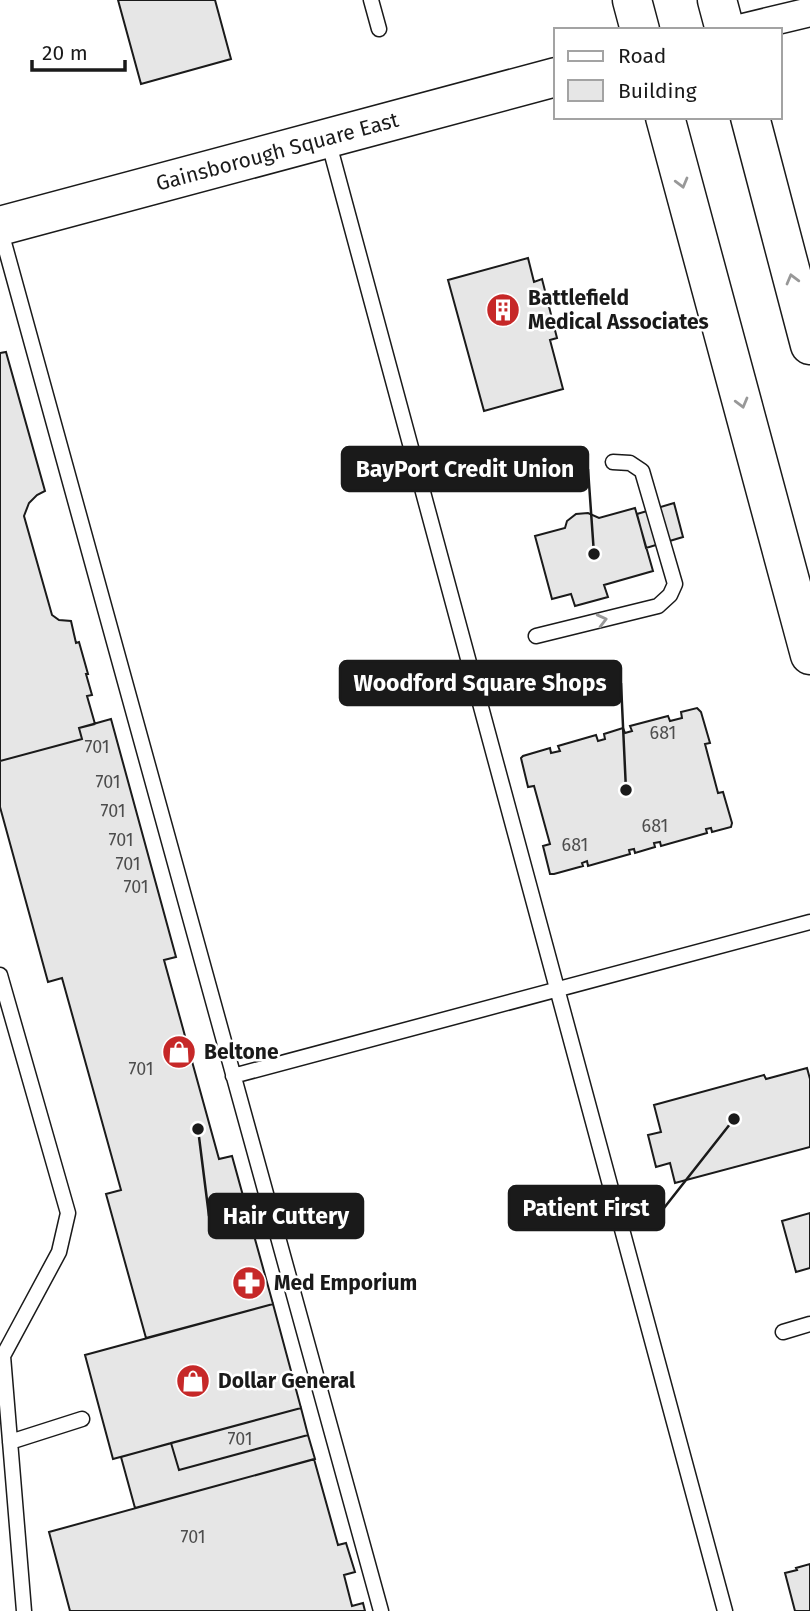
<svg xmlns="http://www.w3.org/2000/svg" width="810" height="1611" font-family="'Fira Sans',sans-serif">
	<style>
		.building { fill: #e6e6e6; stroke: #1a1a1a; stroke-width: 2 }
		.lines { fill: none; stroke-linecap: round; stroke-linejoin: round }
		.lane-casing { stroke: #1a1a1a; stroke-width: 17 }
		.street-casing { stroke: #1a1a1a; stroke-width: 31 }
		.secondary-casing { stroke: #1a1a1a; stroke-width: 41 }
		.primary-casing { stroke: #1a1a1a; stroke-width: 41 }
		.lane { stroke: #fff; stroke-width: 14 }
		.street { stroke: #fff; stroke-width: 28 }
		.secondary { stroke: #fff; stroke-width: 38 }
		.primary { stroke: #fff; stroke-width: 38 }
		.oneway { stroke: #989898 }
		.labels { text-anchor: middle; stroke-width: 5; stroke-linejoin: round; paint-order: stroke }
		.number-label { font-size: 18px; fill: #4d4d4d }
		.street-label { font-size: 21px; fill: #1a1a1a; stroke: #fff }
		.poi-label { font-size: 21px; font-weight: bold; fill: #1a1a1a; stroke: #fff; text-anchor: start }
		.leader { fill: none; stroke: #1a1a1a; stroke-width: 2.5 }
		.callout-dot { fill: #1a1a1a; stroke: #fff; stroke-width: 2.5 }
		.callout { fill: #1a1a1a; stroke: #1a1a1a; stroke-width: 2.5 }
		.callout-label { font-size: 23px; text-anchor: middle; font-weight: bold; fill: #fff }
	</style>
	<rect width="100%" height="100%" fill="#fff"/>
	<path class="building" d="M 118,0 L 215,0 L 231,59 L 141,84 Z
		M 528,258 L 534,282 L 542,279 L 557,338 L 550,340 L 563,389 L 484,411 L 448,280 Z
		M 6,352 L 45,491 L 37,495 L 29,503 L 24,516 L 52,615 L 59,620 L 71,621 L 76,643 L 79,642 L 88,674 L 86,674 L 92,695 L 87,696 L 95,724 L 79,728 L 82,739 L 0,761 L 0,353 Z
		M 674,503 L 683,537 L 646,548 L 637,514 Z
		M 635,508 L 653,571 L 604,585 L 608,597 L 575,606 L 571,594 L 552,599 L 535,536 L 565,528 L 567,521 L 576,514 L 588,513 L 599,518 Z
		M 697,708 L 701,712 L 710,743 L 705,744 L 718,793 L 723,792 L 732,823 L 731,827 L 712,832 L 711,828 L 706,829 L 707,833 L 661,846 L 660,842 L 654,843 L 655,847 L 635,853 L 634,849 L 629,850 L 630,854 L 588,866 L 587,861 L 582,863 L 583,866 L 554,874 L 550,874 L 543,846 L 550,844 L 534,786 L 528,787 L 521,758 L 523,756 L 550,748 L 551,753 L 560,751 L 558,746 L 596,735 L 598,741 L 605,739 L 604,734 L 623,728 L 625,733 L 632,731 L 630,726 L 668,716 L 670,721 L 682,718 L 681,712 Z
		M 111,719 L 176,957 L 164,960 L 219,1159 L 232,1156 L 273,1304 L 146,1338 L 106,1194 L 121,1190 L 62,978 L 48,982 L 0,807 L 0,761 L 82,739 L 79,728 Z
		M 807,1068 L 810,1079 L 810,1147 L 675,1183 L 670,1163 L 656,1167 L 648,1135 L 661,1132 L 654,1105 L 764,1075 L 766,1079 Z
		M 810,1213 L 810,1268 L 796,1272 L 782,1221 Z
		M 273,1304 L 301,1408 L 113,1459 L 85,1355 Z
		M 301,1408 L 308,1435 L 179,1470 L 171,1443 Z
		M 308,1435 L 315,1459 L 135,1508 L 121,1457 L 171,1443 L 179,1470 Z
		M 314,1459 L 338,1545 L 346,1543 L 355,1572 L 344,1575 L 352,1606 L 363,1603 L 365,1611 L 70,1611 L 49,1532 Z
		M 810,1564 L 810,1611 L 795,1611 L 785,1573 L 797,1570 L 796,1568 Z"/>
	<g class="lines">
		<g class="lane-casing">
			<path id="lane" d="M 371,0 L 379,29
				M 328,140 L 725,1611
				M 0,228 L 381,1611
				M 536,636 L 658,606 L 670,595 L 675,584 L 642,471 L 630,463 L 613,462
				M 0,975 L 68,1213 L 59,1252 L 3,1356 L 24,1611
				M 233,1076 L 810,922
				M 783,1332 L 810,1324
				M 10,1442 L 82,1419"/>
		</g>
		<g class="street-casing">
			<path id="street" d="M 735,30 L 810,12"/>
		</g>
		<g class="secondary-casing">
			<g id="secondary">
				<path id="s1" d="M 0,226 L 556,77"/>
			</g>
		</g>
		<g class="primary-casing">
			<path id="primary" d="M 632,0 L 640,30
				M 717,0 L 725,30
				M 665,117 L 810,655
				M 750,117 L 810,345"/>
		</g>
		<use href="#lane" class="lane"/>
		<use href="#street" class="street"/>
		<use href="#secondary" class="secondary"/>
		<use href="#primary" class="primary"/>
	</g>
	<defs><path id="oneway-chevron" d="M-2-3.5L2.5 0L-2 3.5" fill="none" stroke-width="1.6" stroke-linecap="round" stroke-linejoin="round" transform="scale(1.75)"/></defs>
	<g class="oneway">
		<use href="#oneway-chevron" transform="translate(682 183) rotate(75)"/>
		<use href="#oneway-chevron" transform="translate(792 279) rotate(-105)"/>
		<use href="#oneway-chevron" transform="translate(742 403) rotate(75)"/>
		<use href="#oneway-chevron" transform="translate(602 620) rotate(-14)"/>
	</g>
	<defs>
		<g id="building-disc" transform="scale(1.75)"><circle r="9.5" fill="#c62828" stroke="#fff"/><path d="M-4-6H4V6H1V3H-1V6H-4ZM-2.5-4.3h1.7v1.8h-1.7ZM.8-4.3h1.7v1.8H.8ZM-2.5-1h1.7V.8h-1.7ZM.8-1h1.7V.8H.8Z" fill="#fff"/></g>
		<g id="shop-disc" transform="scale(1.75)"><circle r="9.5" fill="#c62828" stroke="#fff"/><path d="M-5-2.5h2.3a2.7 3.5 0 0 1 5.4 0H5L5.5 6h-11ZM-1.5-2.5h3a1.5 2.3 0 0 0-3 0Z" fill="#fff"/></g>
		<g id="pharmacy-disc" transform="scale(1.75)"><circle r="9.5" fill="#c62828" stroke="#fff"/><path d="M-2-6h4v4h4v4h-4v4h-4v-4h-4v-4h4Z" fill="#fff"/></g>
	</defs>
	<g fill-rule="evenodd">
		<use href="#building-disc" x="503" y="310"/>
		<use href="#shop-disc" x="179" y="1052"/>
		<use href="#pharmacy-disc" x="249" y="1283"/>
		<use href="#shop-disc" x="193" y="1381"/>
	</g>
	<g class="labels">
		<g class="number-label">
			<text x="663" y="739">681</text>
			<text x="97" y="753">701</text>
			<text x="108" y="788">701</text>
			<text x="113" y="817">701</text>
			<text x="655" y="832">681</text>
			<text x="121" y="846">701</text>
			<text x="575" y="851">681</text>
			<text x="128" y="870">701</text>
			<text x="136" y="893">701</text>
			<text x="141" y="1075">701</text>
			<text x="240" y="1445">701</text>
			<text x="193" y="1543">701</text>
		</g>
		<g class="street-label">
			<text dy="7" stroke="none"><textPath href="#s1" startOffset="287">Gainsborough Square East</textPath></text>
		</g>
		<g class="poi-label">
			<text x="528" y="305">Battlefield<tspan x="528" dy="24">Medical Associates</tspan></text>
			<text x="204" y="1059">Beltone</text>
			<text x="274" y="1290">Med Emporium</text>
			<text x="218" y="1388">Dollar General</text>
		</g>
	</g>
	<path class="leader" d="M594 554L588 469M626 790L621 683M734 1119L664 1208M198 1129L209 1216"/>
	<g class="callout-dot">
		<circle cx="594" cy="554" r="7"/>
		<circle cx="626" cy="790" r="7"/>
		<circle cx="734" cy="1119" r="7"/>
		<circle cx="198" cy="1129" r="7"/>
	</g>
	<g class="callout">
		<rect x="342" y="447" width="246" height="44" rx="7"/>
		<rect x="340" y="661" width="281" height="44" rx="7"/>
		<rect x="509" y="1186" width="155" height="44" rx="7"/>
		<rect x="209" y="1194" width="154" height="44" rx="7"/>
	</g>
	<g class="callout-label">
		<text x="465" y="477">BayPort Credit Union</text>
		<text x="480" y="691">Woodford Square Shops</text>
		<text x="586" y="1216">Patient First</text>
		<text x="286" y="1224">Hair Cuttery</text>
	</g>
	<rect x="554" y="28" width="228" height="91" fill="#ffffff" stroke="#a3a3a3" stroke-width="2"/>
	<rect x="568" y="51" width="35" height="10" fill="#ffffff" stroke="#a3a3a3" stroke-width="2"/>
	<text x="618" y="63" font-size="21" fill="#1a1a1a">Road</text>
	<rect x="568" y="80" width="35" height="21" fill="#e6e6e6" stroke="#a3a3a3" stroke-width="2"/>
	<text x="618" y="98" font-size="21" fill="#1a1a1a">Building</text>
	<path d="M32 60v10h93v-10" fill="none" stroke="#1a1a1a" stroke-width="3.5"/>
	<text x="42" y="60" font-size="21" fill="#1a1a1a" stroke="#ffffff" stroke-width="5" paint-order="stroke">20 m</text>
</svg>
